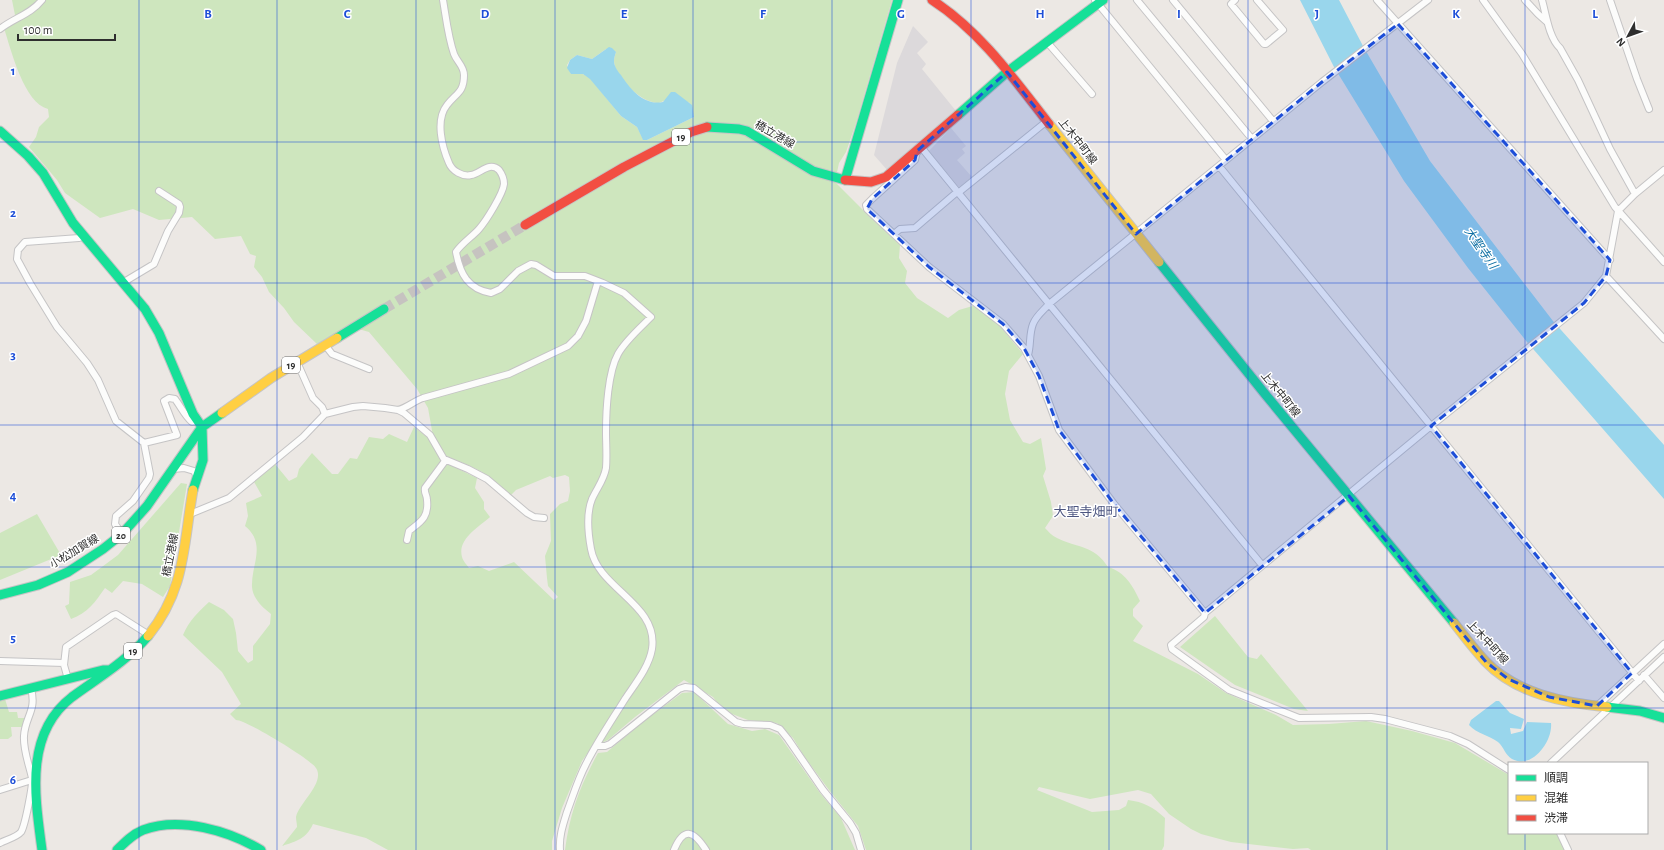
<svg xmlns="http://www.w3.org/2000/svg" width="1664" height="850" font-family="'Alegreya Sans','Noto Sans JP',sans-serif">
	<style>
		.industrial { fill: #dcd9db }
		.green { fill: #cee6be; fill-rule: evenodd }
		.water { fill: #99d6ec }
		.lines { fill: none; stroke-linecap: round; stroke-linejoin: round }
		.primary-tunnel { stroke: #c6c3c0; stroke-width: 10; stroke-dasharray: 10 5; stroke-linecap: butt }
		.street-casing { stroke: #c5c4c5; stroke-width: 8 }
		.fast-casing { stroke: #c5c4c5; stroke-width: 11 }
		.slow-casing { stroke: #c5c4c5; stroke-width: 11 }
		.jam-casing { stroke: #c5c4c5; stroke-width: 11 }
		.street { stroke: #fcfcfb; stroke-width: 6 }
		.fast { stroke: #16e098; stroke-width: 9 }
		.slow { stroke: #ffcf43; stroke-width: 9 }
		.jam { stroke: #f24e42; stroke-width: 9 }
		.marked { fill: #1d4ed8; fill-opacity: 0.2; stroke: #1d4ed8; stroke-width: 3; stroke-dasharray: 8 5; stroke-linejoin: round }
		.grid { fill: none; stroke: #1d4ed8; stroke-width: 1; stroke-opacity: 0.55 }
		.labels { text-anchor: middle; stroke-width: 3; stroke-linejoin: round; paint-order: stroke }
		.shield { fill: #fff; stroke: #6d6d6d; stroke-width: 1 }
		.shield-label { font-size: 10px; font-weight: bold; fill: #2e2e2e }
		.street-label { font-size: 11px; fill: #2e2e2e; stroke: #fff }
		.water-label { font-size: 12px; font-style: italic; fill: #0d6fa3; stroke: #fff }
		.quarter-label { font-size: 13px; fill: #4d5680; stroke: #fff }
		.grid-label { font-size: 13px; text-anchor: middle; font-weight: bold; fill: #1d4ed8; stroke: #fff; stroke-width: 3; stroke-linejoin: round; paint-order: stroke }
	</style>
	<rect width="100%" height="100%" fill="#ece8e4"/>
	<path class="industrial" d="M 913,26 L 928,42 L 917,53 L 926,64 L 922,69 L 956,111 L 888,171 L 874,155 L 897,63 Z
		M 951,128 L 966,146 L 962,149 L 965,153 L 957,160 L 972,177 L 959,187 L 929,151 Z"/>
	<path class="green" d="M 12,0 L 892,0 L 856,123 L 846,152 L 839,163 L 835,182 L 865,212 L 900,245 L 899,258 L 907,271 L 905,283 L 917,298 L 948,318 L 959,310 L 976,305 L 1000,326 L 1023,354 L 1009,371 L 1005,394 L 1010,420 L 1023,442 L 1030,444 L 1041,438 L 1046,469 L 1043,476 L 1051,502 L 1053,516 L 1045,528 C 1048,531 1052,536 1057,538 C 1077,548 1094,545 1108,567 C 1125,572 1133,586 1140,601 L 1133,609 L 1133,616 L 1143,626 L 1133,641 L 1198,674 L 1226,693 L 1276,715 L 1293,725 L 1329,724 L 1366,721 L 1412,731 L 1455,743 L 1509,775 L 1509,833 L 1558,833 L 1565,850 L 1311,850 L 1308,848 L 1293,849 L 1231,842 L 1201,834 L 1191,829 L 1169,814 L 1151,794 L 1138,790 L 1090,799 L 1039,787 L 1037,790 L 1092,812 L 1119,810 L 1126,806 L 1128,800 C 1144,802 1153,807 1165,818 L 1164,846 L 1162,850 L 866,850 L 858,826 L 829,790 L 804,756 L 793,738 L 777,723 L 748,720 L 724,711 L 713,697 L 684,680 L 635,717 L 608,740 L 592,747 L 582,761 L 562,808 L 552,841 L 552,850 L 388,850 L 366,838 L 313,824 C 306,839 297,841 282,846 L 297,827 C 297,824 296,820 296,817 C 299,804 319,788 318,774 C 318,770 315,766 312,764 C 303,755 246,720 236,720 L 230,714 L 241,704 L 222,672 L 183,635 C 189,621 198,612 209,602 L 224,610 L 233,619 L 236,633 L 238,651 L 248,663 L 253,660 L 253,646 L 270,624 L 271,614 C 263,608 253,599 252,587 C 251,565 267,544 245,526 L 248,516 L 246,503 L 262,496 L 253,480 L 275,464 L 289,481 L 297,477 L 299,469 L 312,453 L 332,474 L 338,474 L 350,458 L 357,459 L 369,437 L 383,439 L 389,434 L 407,442 L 414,427 L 427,437 L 446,463 L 477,478 L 475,488 L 484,502 L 484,509 L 490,517 C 479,527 457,539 462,557 C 463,561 467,565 469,568 L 478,566 L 489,571 L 514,562 L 554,600 L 558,597 L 548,586 L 547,578 L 545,556 L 551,541 L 550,514 L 560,504 L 568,501 L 570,491 L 569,477 L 565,475 L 553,478 L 550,476 L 516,490 L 511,495 L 482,472 L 468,465 L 446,456 L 433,436 L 428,408 L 417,389 L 369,332 L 348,326 L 317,344 L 294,322 L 284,308 L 269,292 L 262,277 L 254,267 L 256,256 L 250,254 L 241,236 L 215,239 L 192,217 L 159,220 L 133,209 L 100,218 L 65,193 L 57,180 L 29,147 L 36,137 L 39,127 L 49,117 L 48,109 C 24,103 11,50 4,28 L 16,20 ZM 606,49 L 616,52 C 615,55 614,58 614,61 C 615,78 641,102 657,103 C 661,103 662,101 666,100 C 673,97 683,100 690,103 L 694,117 L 647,140 L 643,139 L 637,127 L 621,116 L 590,78 L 583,74 L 571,74 L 567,65 L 570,60 L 577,55 L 592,59 Z
		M 181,483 L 187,484 L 170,586 L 163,597 L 142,584 L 123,581 L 112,593 L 105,588 C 95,602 88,613 71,619 L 65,606 L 69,604 L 70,582 L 91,575 L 118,555 Z
		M 37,514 L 61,555 L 0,580 L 0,533 Z
		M 1215,616 L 1248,657 L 1257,659 L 1261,654 L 1308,711 L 1294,709 L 1235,685 L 1180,647 Z
		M 694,692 L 728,724 L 752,731 L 765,729 L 779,735 L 820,793 L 841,818 L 855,850 L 565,850 C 570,812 580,786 598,753 L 607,752 L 644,721 L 682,693 Z
		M 5,699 L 9,712 L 17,712 L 18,718 L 25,718 L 22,727 L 11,727 L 12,736 L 8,739 L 0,739 L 0,701 Z"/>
	<path class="water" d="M 1300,0 L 1339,0 L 1363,46 L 1430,161 L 1553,321 L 1664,445 L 1664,499 L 1527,342 L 1468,268 L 1404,181 L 1334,67 Z
		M 609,47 L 612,48 L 616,52 C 615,55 614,58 614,61 C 614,66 618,72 621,75 C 630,89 644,106 663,102 L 671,92 L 675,92 L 692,105 L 694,117 L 647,140 L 643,140 L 637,127 L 621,116 L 590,79 L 583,74 L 571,74 L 567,68 L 570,60 L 577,55 L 592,59 Z
		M 1496,701 L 1499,701 L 1510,713 L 1524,719 L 1521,729 L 1510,728 L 1511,734 L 1523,731 L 1527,722 L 1551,723 C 1553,741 1532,770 1512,759 C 1505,755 1504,747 1498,742 C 1489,735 1477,734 1469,725 L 1471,720 Z"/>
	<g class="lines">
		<path class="primary-tunnel" d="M 384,309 L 525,225"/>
		<g class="street-casing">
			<path id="street" d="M 443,0 C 446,17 448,37 454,54 C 457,62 464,66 464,75 C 464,93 456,93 447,105 C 435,120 442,147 449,163 C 452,171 463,177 471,175 C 480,174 489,161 499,170 C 502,174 504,179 504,184 C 503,194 486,221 479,229 C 472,237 462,243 456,252 C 460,274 468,289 491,293 L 500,289 L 518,271 L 531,264 L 536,265 L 554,276 L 585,276 L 603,283 L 624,293 L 651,317 C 641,327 625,341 618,354 C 608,372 606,410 606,432 C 606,444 607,456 606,468 C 604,480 597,488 592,499 C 586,514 588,533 591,549 C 598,589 659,604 652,649 C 649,667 635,684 625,699 C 612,720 597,742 586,764 C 578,779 573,796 567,812 C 563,825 559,836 560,850
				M 1095,0 L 1226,160
				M 1137,0 L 1252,139
				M 1173,0 L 1273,121
				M 1235,0 L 1231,4 L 1264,44 L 1266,44 L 1283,30 L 1257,0
				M 1377,0 L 1610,260
				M 1483,0 L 1522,54 L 1615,207 L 1664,262
				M 1525,0 L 1538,14 L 1547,22
				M 1542,0 C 1546,14 1549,38 1560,48 L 1578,80 L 1610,149 L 1635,194
				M 1610,0 L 1637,79 L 1649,109
				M 0,29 C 14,18 31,14 42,0
				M 1047,42 L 1092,94
				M 921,147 L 1262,565
				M 917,151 L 915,160 L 872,199 L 866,205 L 867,209 L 929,267 L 1003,324 L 1024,348 L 1039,376 L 1059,430 L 1114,504 L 1205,613
				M 1219,166 L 1639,681
				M 958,193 L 1047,121
				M 894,234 L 900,229 L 915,228 L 957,192
				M 83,236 L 79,238 L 25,242 L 18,250 L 17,259 L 30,283 L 57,327 L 87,363 L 98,380 L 116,421 L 144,443 L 150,474 L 149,478 L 133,501 L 116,516 L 115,524 L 122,534
				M 1606,276 L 1664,339
				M 124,282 L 154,264 L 168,231 L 179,213 L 180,207 L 179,204 L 159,191
				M 325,345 L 332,354 L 369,369
				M 1028,355 C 1031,345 1029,334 1033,324 C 1036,316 1044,310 1049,304 L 1322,82 L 1428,0
				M 297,362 L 313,398 L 322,407 L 325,414
				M 398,410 C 407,408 414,401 423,398 L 509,374 L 568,346 L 578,336 L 586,321 L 598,281
				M 144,443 L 177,435 L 164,401 L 169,398 L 175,399 C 181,407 185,416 192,422 L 198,421
				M 444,459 L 468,469 L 487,479 L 527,513 L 534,517 L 544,518
				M 173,469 L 184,468 L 194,471 L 196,475
				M 190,514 L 229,498 L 303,437 L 325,414 L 353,407 L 363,406 L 385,408 L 398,410 L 404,413 L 430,435 L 445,461 L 425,488 C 424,493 427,495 427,500 C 429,518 420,522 409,531 L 407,540
				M 0,661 L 64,663
				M 1644,675 L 1664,698
				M 68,679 L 64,665 L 66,647 L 113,615 L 116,614 L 149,635
				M 1597,706 L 1664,644
				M 597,746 L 605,746 L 610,744 L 679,689 L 685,687 L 694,688 L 736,722 L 743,724 L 770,725 L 780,729 L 788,739 L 823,790 L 850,823 L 856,833 L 861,850
				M 1551,763 L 1664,657
				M 1509,770 L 1468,744 L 1450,736 L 1385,719 L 1371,717 L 1299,718 L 1229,690 L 1172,649 L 1171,645 L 1204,617 L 1205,613 L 1431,426 L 1584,303 L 1606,276 L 1618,211 L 1635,194 L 1664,170
				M 0,790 L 35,779
				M 1560,833 L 1568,850
				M 0,843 C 6,840 17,837 21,832 C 25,826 33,785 32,778 C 29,764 23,750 24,736 C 25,717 37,710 31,689
				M 674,850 C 684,826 694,831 706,850"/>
		</g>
		<g class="fast-casing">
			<path id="fast" d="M 958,115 L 1007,72 L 1103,0
				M 707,127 L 739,129 L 747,131 L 813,171 L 845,180 L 898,0
				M 0,131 L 28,156 L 43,173 L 73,223 L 145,309 L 159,333 L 193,414 L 202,427
				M 1159,262 L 1265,394 L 1454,623
				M 337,338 L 384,309
				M 193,490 L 203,460 L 202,427
				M 0,595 L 38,585 L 68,572 L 103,549 L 122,534 L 147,506 L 202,427 L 222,413
				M 0,696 L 103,670 L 109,670
				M 1607,707 L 1640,711 L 1664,718
				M 42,850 C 35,797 24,734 72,697 C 98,678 127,661 148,636
				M 117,850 C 125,842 133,834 143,830 C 180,816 229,831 261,850"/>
		</g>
		<g class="slow-casing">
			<path id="slow" d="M 1049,124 L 1159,262
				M 222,413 L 271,378 L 337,338
				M 1454,623 C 1464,636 1474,649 1485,661 C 1516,694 1565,703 1607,707
				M 148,636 C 186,589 183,546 193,490"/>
		</g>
		<g class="jam-casing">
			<path id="jam" d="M 932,0 C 980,31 1014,79 1049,124
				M 845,180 L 871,182 L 886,177 L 958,115
				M 525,225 L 624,167 L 691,132 L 707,127"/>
		</g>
		<use href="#street" class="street"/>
		<use href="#fast" class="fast"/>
		<use href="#slow" class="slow"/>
		<use href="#jam" class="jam"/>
	</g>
	<path class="marked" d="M 1398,24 L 1610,260 L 1606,276 L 1584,303 L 1431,426 L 1632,673 L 1597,706 L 1549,697 L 1508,679 L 1486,662 L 1349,496 L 1205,613 L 1114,504 L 1059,430 L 1039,376 L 1024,348 L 1003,324 L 929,267 L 867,209 L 872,199 L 915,160 L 917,151 L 1007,72 L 1136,234 L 1322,82 Z"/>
	<path class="grid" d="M 139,0 L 139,850M 277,0 L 277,850M 416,0 L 416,850M 555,0 L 555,850M 693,0 L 693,850M 832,0 L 832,850M 971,0 L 971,850M 1109,0 L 1109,850M 1248,0 L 1248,850M 1387,0 L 1387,850M 1525,0 L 1525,763M 0,142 L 1664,142M 0,283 L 1664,283M 0,425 L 1664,425M 0,567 L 1664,567M 0,708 L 1664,708M 1525,833 L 1525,850"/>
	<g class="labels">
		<g class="shield">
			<rect x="672" y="129" width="18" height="16" rx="3"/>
			<rect x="282" y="357" width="18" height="16" rx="3"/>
			<rect x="112" y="527" width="18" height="16" rx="3"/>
			<rect x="124" y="643" width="18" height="16" rx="3"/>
		</g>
		<g class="shield-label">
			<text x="681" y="141">19</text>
			<text x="291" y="369">19</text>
			<text x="121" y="539">20</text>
			<text x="133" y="655">19</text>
		</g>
		<g class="street-label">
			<text transform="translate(775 134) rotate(30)" y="4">橋立港線</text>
			<text transform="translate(1078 141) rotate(52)" y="4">上木中町線</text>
			<text transform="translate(1281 394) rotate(51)" y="4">上木中町線</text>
			<text transform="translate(74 551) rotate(-31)" y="4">小松加賀線</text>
			<text transform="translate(170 555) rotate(-79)" y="4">橋立港線</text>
			<text transform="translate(1488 642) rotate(47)" y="4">上木中町線</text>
		</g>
		<g class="water-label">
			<text transform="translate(1481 248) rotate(55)" y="4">大聖寺川</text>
		</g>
		<g class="quarter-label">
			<text x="1086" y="516">大聖寺畑町</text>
		</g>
	</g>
	<g class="grid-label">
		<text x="208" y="18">B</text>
		<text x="347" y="18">C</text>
		<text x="485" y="18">D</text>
		<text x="624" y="18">E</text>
		<text x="763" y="18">F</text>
		<text x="901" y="18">G</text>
		<text x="1040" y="18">H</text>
		<text x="1179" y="18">I</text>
		<text x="1317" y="18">J</text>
		<text x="1456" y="18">K</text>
		<text x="1595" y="18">L</text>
		<text x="13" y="75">1</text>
		<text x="13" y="217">2</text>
		<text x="13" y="359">3</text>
		<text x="13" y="500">4</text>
		<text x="13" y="642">5</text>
		<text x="13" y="784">6</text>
	</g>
	<rect x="1508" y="762" width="140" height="72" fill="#ffffff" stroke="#ababab"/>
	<rect x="1516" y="775" width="20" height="6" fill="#16e098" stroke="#ababab"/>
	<text x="1544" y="782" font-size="12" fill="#2e2e2e">順調</text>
	<rect x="1516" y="795" width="20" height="6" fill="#ffcf43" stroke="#ababab"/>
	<text x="1544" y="802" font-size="12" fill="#2e2e2e">混雑</text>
	<rect x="1516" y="815" width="20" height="6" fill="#f24e42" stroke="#ababab"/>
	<text x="1544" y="822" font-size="12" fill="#2e2e2e">渋滞</text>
	<g transform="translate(1628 36) rotate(229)" stroke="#ffffff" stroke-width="3" paint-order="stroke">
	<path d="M0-3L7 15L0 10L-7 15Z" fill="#2e2e2e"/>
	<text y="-6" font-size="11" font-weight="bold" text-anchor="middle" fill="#2e2e2e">N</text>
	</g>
	<path d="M18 34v6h97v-6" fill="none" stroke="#2e2e2e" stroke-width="2"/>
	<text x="24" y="34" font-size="12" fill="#2e2e2e" stroke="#ffffff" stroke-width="3" paint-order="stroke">100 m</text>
</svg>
